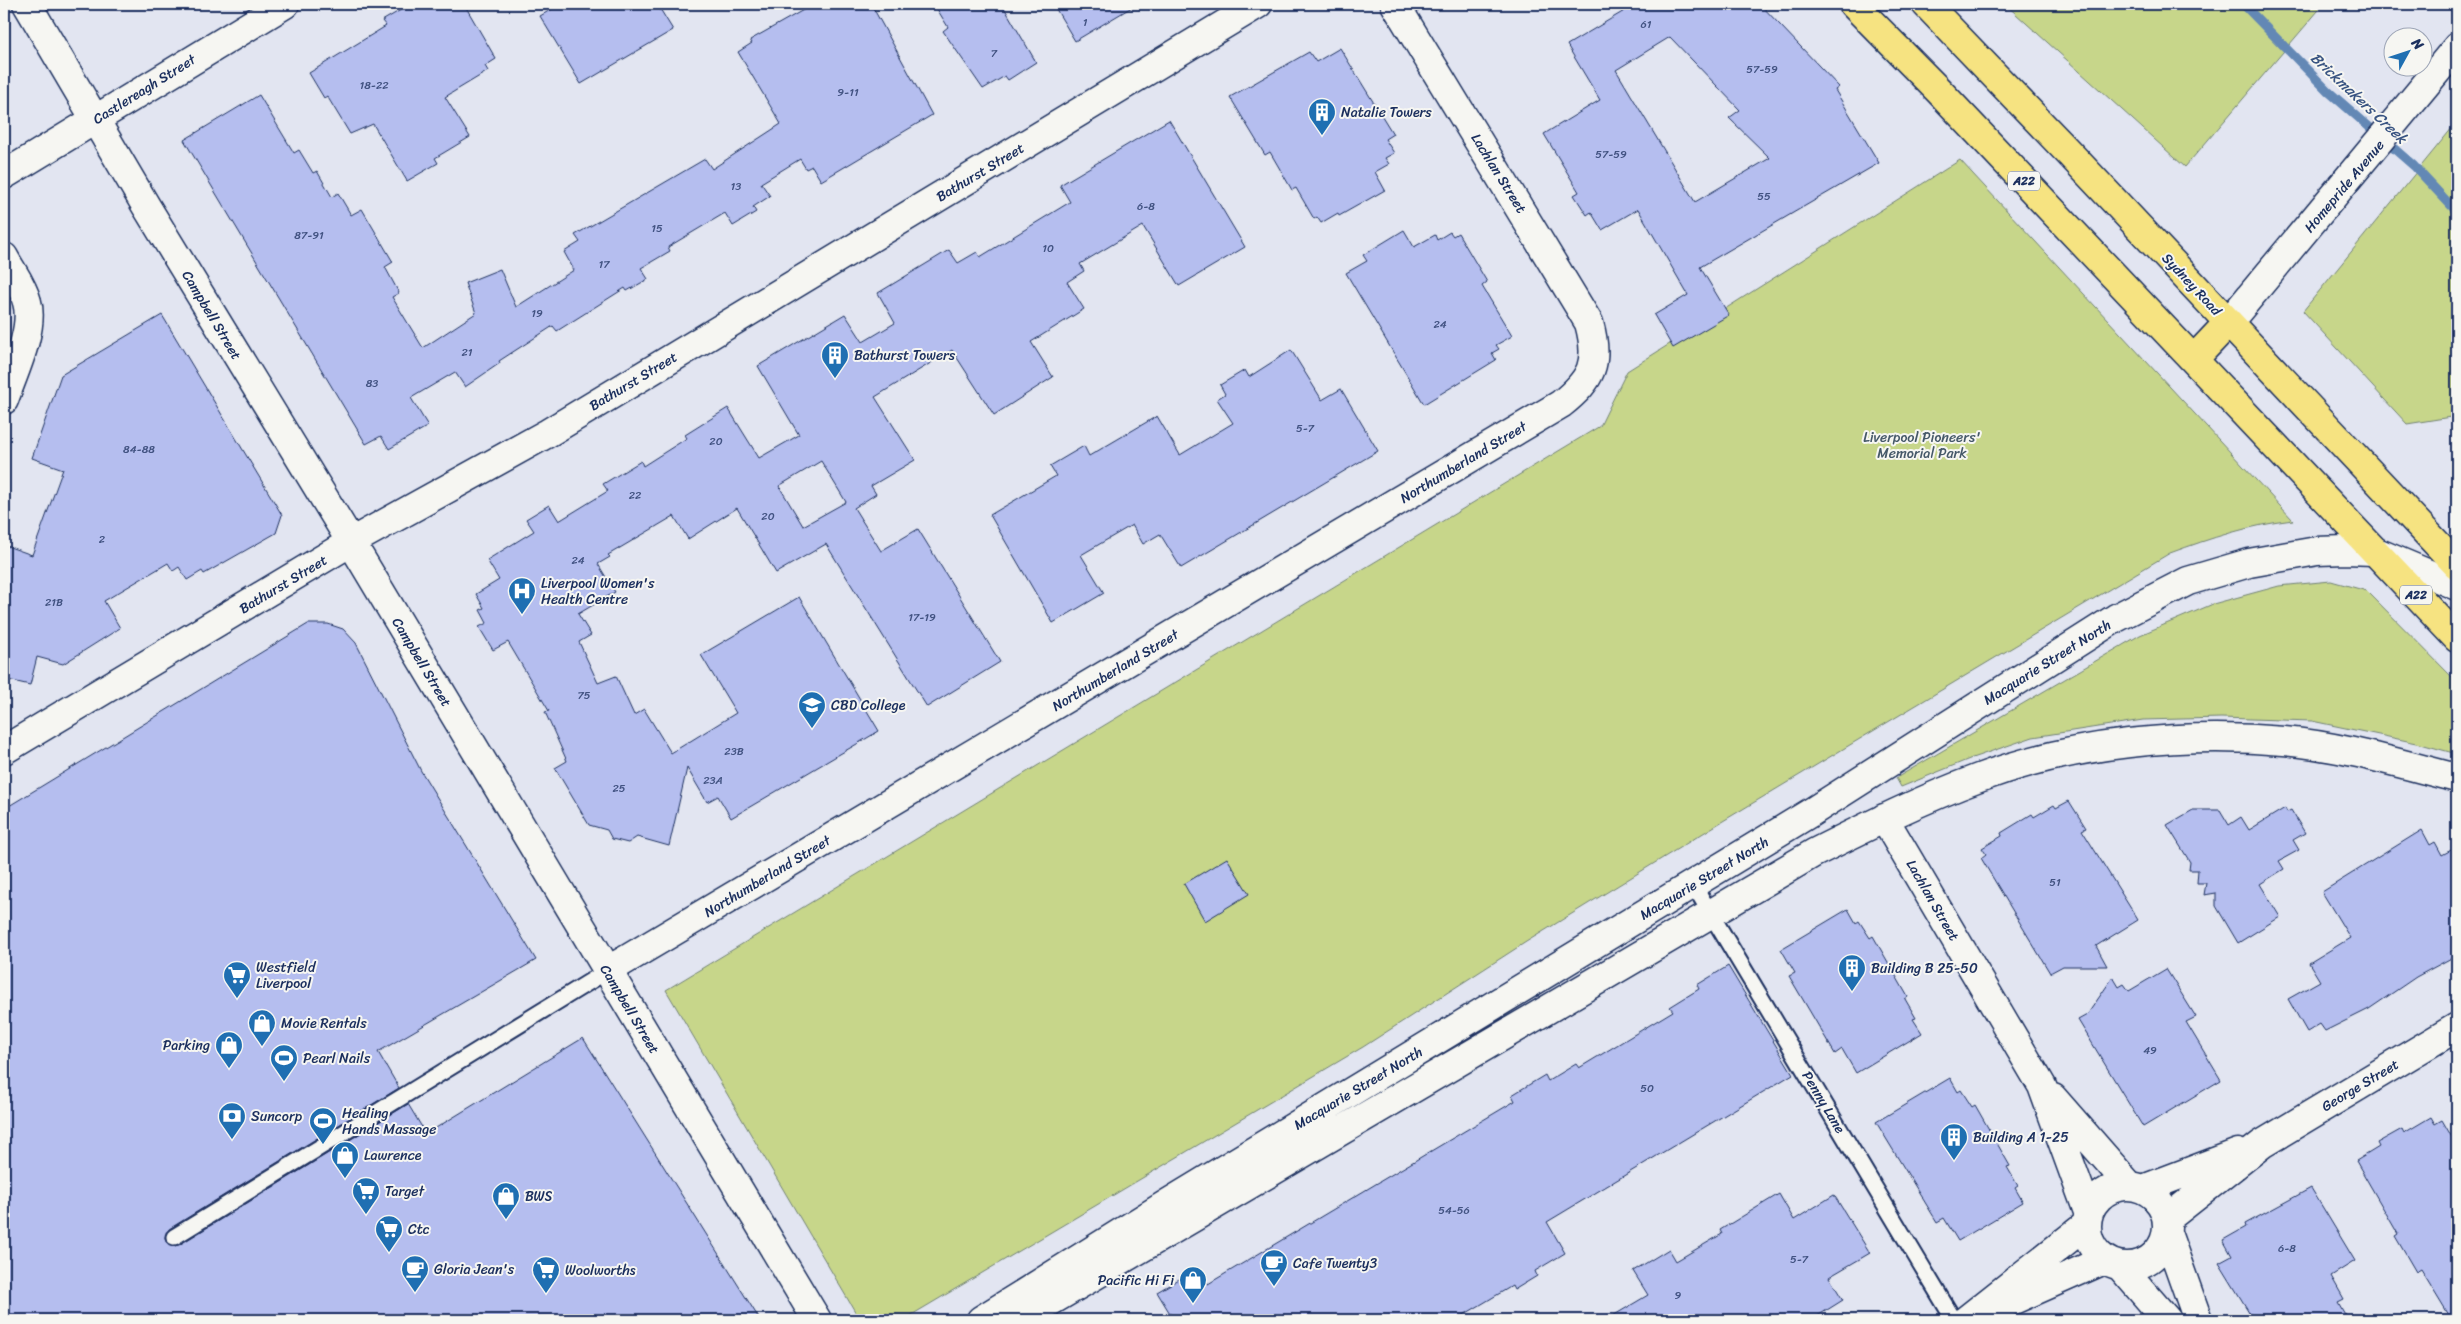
<svg xmlns="http://www.w3.org/2000/svg" width="2461" height="1324" font-family="Sriracha,sans-serif">
	<style>
		.green { fill: #c7d68a; stroke: #718274 }
		.lines { fill: none; stroke-linecap: round; stroke-linejoin: round }
		.stream { stroke: #6388b5; stroke-width: 9 }
		.building { fill: #b5beef; stroke: #1b2f5e; fill-rule: evenodd }
		.lane-casing { stroke: #1b2f5e; stroke-width: 19 }
		.street-casing { stroke: #1b2f5e; stroke-width: 31 }
		.secondary-casing { stroke: #1b2f5e; stroke-width: 31 }
		.highway-casing { stroke: #1b2f5e; stroke-width: 31 }
		.lane { stroke: #f6f6f2; stroke-width: 15 }
		.street { stroke: #f6f6f2; stroke-width: 28 }
		.secondary { stroke: #f6f6f2; stroke-width: 28 }
		.highway { stroke: #f6e381; stroke-width: 28 }
		.labels { text-anchor: middle; stroke-width: 4; stroke-linejoin: round; paint-order: stroke }
		.number-label { font-size: 11px; fill: #425382 }
		.shield { fill: #f6f6f2; stroke: #5d6b8a; stroke-width: 1 }
		.shield-label { font-size: 12px; font-weight: bold; fill: #1b2f5e }
		.street-label { font-size: 14px; fill: #1b2f5e; stroke: #f6f6f2 }
		.poi-label { font-size: 14px; fill: #1b2f5e; stroke: #f6f6f2; text-anchor: start }
		.park-label { font-size: 14px; fill: #465969; stroke: #f6f6f2 }
		.water-label { font-size: 15px; font-style: italic; fill: #395482; stroke: #f6f6f2 }
	</style>
	<rect width="100%" height="100%" fill="#e2e5f1"/>
	<filter id="ink" filterUnits="userSpaceOnUse"><feTurbulence type="fractalNoise" baseFrequency=".02" numOctaves="2"/><feDisplacementMap in="SourceGraphic" scale="10" xChannelSelector="R" yChannelSelector="G"/><feConvolveMatrix kernelMatrix="1 2 1 2 8 2 1 2 1" color-interpolation-filters="sRGB"/></filter>
	<g filter="url(#ink)">
		<path class="green" d="M 2005,4 L 2324,4 L 2185,167 Z
			M 2457,122 L 2457,416 L 2407,424 L 2303,311 Z
			M 1960,160 L 2293,520 C 2250,525 2211,538 2170,553 L 1723,821 L 1526,942 L 1363,1047 L 903,1320 L 860,1320 L 666,990 L 1600,426 L 1627,371 Z
			M 2331,581 L 2367,591 L 2457,682 L 2457,754 L 2417,743 L 2312,721 L 2221,718 L 2143,720 L 2033,737 L 1972,758 L 1901,787 L 1896,778 L 2140,635 L 2213,604 L 2279,586 Z"/>
		<g class="lines">
			<path class="stream" d="M 2243,4 L 2328,91 L 2414,166 L 2457,212"/>
		</g>
		<path class="building" d="M 411,4 L 464,4 L 496,59 L 485,66 L 488,71 L 445,97 L 470,137 L 435,158 L 438,163 L 407,181 L 373,124 L 350,134 L 327,96 L 324,98 L 309,73 L 386,26 L 382,21 Z
			M 561,4 L 657,4 L 673,30 L 581,84 L 540,16 Z
			M 814,4 L 871,4 L 932,115 L 821,181 L 812,166 L 806,169 L 800,159 L 761,183 L 770,196 L 753,207 L 756,212 L 733,226 L 725,213 L 668,247 L 670,251 L 641,268 L 648,279 L 627,291 L 625,288 L 557,331 L 553,326 L 499,361 L 500,363 L 465,387 L 455,372 L 411,398 L 428,426 L 389,449 L 381,436 L 366,444 L 184,140 L 259,95 L 294,153 L 299,150 L 313,173 L 317,171 L 332,197 L 338,193 L 351,215 L 362,209 L 393,262 L 385,267 L 399,293 L 392,297 L 423,348 L 476,313 L 465,283 L 500,269 L 516,307 L 574,270 L 564,252 L 580,242 L 575,235 L 705,159 L 712,169 L 781,124 L 738,52 L 752,43 L 750,40 Z
			M 934,4 L 1002,4 L 1036,62 L 1008,80 L 1005,76 L 983,89 L 943,31 L 948,27 Z
			M 1053,4 L 1137,4 L 1075,41 Z
			M 1636,4 L 1760,4 L 1839,87 L 1835,90 L 1879,163 L 1700,267 L 1729,315 L 1673,348 L 1654,315 L 1688,295 L 1638,209 L 1602,230 L 1591,212 L 1587,215 L 1574,195 L 1579,192 L 1544,134 L 1600,100 L 1567,45 ZM 1670,37 L 1740,110 L 1729,118 L 1770,158 L 1695,202 L 1616,70 Z
			M 1340,48 L 1393,134 L 1385,139 L 1394,153 L 1385,158 L 1389,164 L 1375,172 L 1385,190 L 1339,216 L 1338,213 L 1321,223 L 1317,217 L 1314,219 L 1296,188 L 1292,190 L 1270,152 L 1265,155 L 1230,97 L 1309,52 L 1316,62 Z
			M 1169,120 L 1245,247 L 1179,286 L 1143,226 L 1080,264 L 1084,271 L 1067,282 L 1084,309 L 1031,342 L 1053,377 L 994,415 L 952,350 L 875,397 L 915,460 L 871,486 L 876,494 L 854,508 L 881,551 L 918,529 L 1000,662 L 927,707 L 826,544 L 776,573 L 737,508 L 688,539 L 674,516 L 608,555 L 610,557 L 598,564 L 615,592 L 578,614 L 591,635 L 579,642 L 598,683 L 616,676 L 634,715 L 644,709 L 671,753 L 736,713 L 701,655 L 799,597 L 879,731 L 731,818 L 718,796 L 707,802 L 687,768 L 669,846 L 637,837 L 628,843 L 612,839 L 607,830 L 589,825 L 555,768 L 567,761 L 545,712 L 549,711 L 508,642 L 493,650 L 479,627 L 487,623 L 480,610 L 484,608 L 476,594 L 499,580 L 487,560 L 534,531 L 526,519 L 549,505 L 559,521 L 608,491 L 603,484 L 641,461 L 643,466 L 687,438 L 685,435 L 728,408 L 759,458 L 799,435 L 758,366 L 845,314 L 863,342 L 895,323 L 878,293 L 949,250 L 958,263 L 977,252 L 980,257 L 1070,202 L 1060,185 ZM 821,461 L 846,502 L 803,526 L 779,486 Z
			M 1404,230 L 1414,247 L 1435,235 L 1437,240 L 1450,232 L 1453,236 L 1458,233 L 1487,282 L 1482,286 L 1512,336 L 1496,345 L 1499,349 L 1492,353 L 1496,360 L 1424,404 L 1346,273 L 1367,261 L 1363,255 Z
			M 162,315 L 282,515 L 276,533 L 204,574 L 202,571 L 187,580 L 179,567 L 173,571 L 168,563 L 104,601 L 120,628 L 63,664 L 37,657 L 30,685 L 4,679 L 4,545 L 32,555 L 63,469 L 32,458 L 61,375 Z
			M 1291,350 L 1322,400 L 1341,389 L 1378,451 L 1181,568 L 1160,534 L 1143,544 L 1132,525 L 1081,555 L 1104,593 L 1053,623 L 990,515 L 1056,476 L 1050,466 L 1084,446 L 1089,456 L 1157,416 L 1180,455 L 1233,423 L 1217,399 L 1225,394 L 1220,385 L 1245,370 L 1249,377 Z
			M 308,624 L 328,624 L 343,629 L 356,643 L 421,771 L 536,960 L 378,1052 L 399,1088 L 169,1229 L 165,1237 L 166,1242 L 174,1246 L 179,1245 L 408,1104 L 426,1134 L 583,1038 L 760,1320 L 4,1320 L 4,809 Z
			M 2069,801 L 2086,828 L 2082,830 L 2138,920 L 2096,946 L 2107,966 L 2063,966 L 2050,973 L 1981,858 L 1986,854 L 1982,848 L 2002,836 L 2001,833 L 2032,814 L 2034,817 L 2054,805 L 2056,808 Z
			M 2285,808 L 2287,812 L 2291,810 L 2305,833 L 2293,840 L 2299,850 L 2279,861 L 2284,869 L 2260,884 L 2280,917 L 2238,943 L 2216,906 L 2216,893 L 2204,895 L 2206,883 L 2197,883 L 2198,870 L 2189,870 L 2190,862 L 2167,825 L 2193,810 L 2220,810 L 2229,825 L 2241,817 L 2249,830 Z
			M 2422,830 L 2430,845 L 2435,842 L 2442,855 L 2457,847 L 2457,955 L 2416,977 L 2369,1009 L 2325,1031 L 2320,1024 L 2307,1032 L 2288,999 L 2320,981 L 2309,963 L 2350,938 L 2322,892 Z
			M 1227,858 L 1249,894 L 1205,921 L 1184,884 Z
			M 1848,909 L 1856,923 L 1859,921 L 1870,938 L 1873,936 L 1908,997 L 1905,999 L 1916,1018 L 1913,1019 L 1922,1033 L 1856,1073 L 1842,1049 L 1835,1054 L 1789,976 L 1795,973 L 1781,949 Z
			M 1728,966 L 1793,1074 L 1547,1222 L 1565,1253 L 1535,1271 L 1537,1276 L 1514,1290 L 1512,1286 L 1455,1320 L 1174,1320 L 1157,1292 L 1198,1268 L 1208,1284 L 1515,1101 L 1512,1095 L 1545,1075 L 1548,1081 L 1576,1064 L 1579,1068 L 1673,1011 L 1670,1007 L 1699,989 L 1697,985 Z
			M 2166,969 L 2196,1017 L 2186,1022 L 2221,1080 L 2143,1127 L 2078,1020 L 2087,1015 L 2113,977 L 2119,987 L 2124,984 L 2129,991 Z
			M 1950,1078 L 1958,1092 L 1961,1090 L 1972,1107 L 1975,1105 L 2010,1166 L 2007,1167 L 2018,1186 L 2015,1188 L 2023,1202 L 1958,1241 L 1944,1218 L 1937,1222 L 1876,1122 Z
			M 2431,1117 L 2435,1124 L 2442,1120 L 2457,1146 L 2457,1320 L 2452,1320 L 2421,1269 L 2416,1272 L 2395,1236 L 2398,1234 L 2356,1161 L 2379,1147 L 2377,1143 L 2402,1129 L 2404,1133 Z
			M 2311,1188 L 2355,1261 L 2331,1276 L 2344,1299 L 2338,1302 L 2348,1320 L 2254,1320 L 2219,1263 L 2232,1256 L 2223,1240 L 2246,1227 L 2245,1224 Z
			M 1779,1194 L 1794,1220 L 1834,1195 L 1870,1253 L 1829,1277 L 1843,1300 L 1811,1320 L 1606,1320 L 1648,1295 L 1633,1271 L 1669,1249 L 1676,1261 L 1722,1234 L 1720,1230 Z"/>
		<g class="lines">
			<g class="lane-casing">
				<path id="lane" d="M 1693,884 L 1954,1320
					M 174,1237 L 607,971"/>
			</g>
			<g class="street-casing">
				<path id="street" d="M 27,4 L 146,206 L 351,542 L 817,1320
					M 4,175 L 285,4
					M 4,257 C 12,272 23,286 27,302 C 35,329 13,374 4,400
					M 2228,323 L 2457,47
					M 351,542 L 548,433 L 1258,4
					M 1884,818 L 2042,1086 L 2088,1212
					M 607,971 L 1561,404 C 1592,379 1600,363 1589,323 L 1395,4
					M 2053,1098 L 2130,1186
					M2087 1226a40 40 0 1 1 80 0a40 40 0 1 1-80 0Z
					M 2143,1189 L 2238,1153
					M 2167,1219 L 2262,1144 L 2457,1027
					M 2167,1233 L 2198,1320
					M 2121,1267 L 2167,1320
					M 2000,1306 L 2104,1260
					M 981,1320 L 1170,1202 L 1810,813 L 2116,618 L 2188,581 L 2249,563 L 2317,551 L 2345,550 L 2374,551 L 2457,586
					M 1019,1320 L 1814,853 C 1868,826 1922,799 1979,778 C 2072,743 2184,732 2284,741 C 2342,746 2401,764 2457,778
					M 1966,1320 L 2086,1225"/>
			</g>
			<g class="secondary-casing">
				<path id="secondary" d="M 4,750 L 351,542"/>
			</g>
			<g class="highway-casing">
				<path id="highway" d="M 1853,4 L 1939,91 L 2457,638
					M 1926,4 L 2070,154 L 2457,565
					M 2194,359 L 2228,323"/>
			</g>
			<use href="#lane" class="lane"/>
			<use href="#street" class="street"/>
			<use href="#secondary" class="secondary"/>
			<use href="#highway" class="highway"/>
		</g>
	</g>
	<defs>
		<g id="building-pin" transform="scale(1.4375)"><path d="M0 17L-7.5 6A9.5 9.5 0 1 1 7.5 6Z" fill="#1f6fb2" stroke="#f6f6f2"/><path d="M-4-6H4V6H1V3H-1V6H-4ZM-2.5-4.3h1.7v1.8h-1.7ZM.8-4.3h1.7v1.8H.8ZM-2.5-1h1.7V.8h-1.7ZM.8-1h1.7V.8H.8Z" fill="#fff"/></g>
		<g id="hospital-pin" transform="scale(1.4375)"><path d="M0 17L-7.5 6A9.5 9.5 0 1 1 7.5 6Z" fill="#1f6fb2" stroke="#f6f6f2"/><path d="M-5-5h3v3.5h4V-5h3V5h-3V1.5h-4V5h-3Z" fill="#fff"/></g>
		<g id="university-pin" transform="scale(1.4375)"><path d="M0 17L-7.5 6A9.5 9.5 0 1 1 7.5 6Z" fill="#1f6fb2" stroke="#f6f6f2"/><path d="M0-5L7-2L0 1L-7-2ZM-4 1L0 2.5L4 1V4Q0 6-4 4Z" fill="#fff"/></g>
		<g id="supermarket-pin" transform="scale(1.4375)"><path d="M0 17L-7.5 6A9.5 9.5 0 1 1 7.5 6Z" fill="#1f6fb2" stroke="#f6f6f2"/><path d="M-6-5.5h2.5l.6 2H6L4.5 2H-2.5L-4.4-4H-6ZM-1.5 3.2a1.3 1.3 0 1 0 .1 0ZM3 3.2a1.3 1.3 0 1 0 .1 0Z" fill="#fff"/></g>
		<g id="shop-pin" transform="scale(1.4375)"><path d="M0 17L-7.5 6A9.5 9.5 0 1 1 7.5 6Z" fill="#1f6fb2" stroke="#f6f6f2"/><path d="M-5-2.5h2.3a2.7 3.5 0 0 1 5.4 0H5L5.5 6h-11ZM-1.5-2.5h3a1.5 2.3 0 0 0-3 0Z" fill="#fff"/></g>
		<g id="stadium-pin" transform="scale(1.4375)"><path d="M0 17L-7.5 6A9.5 9.5 0 1 1 7.5 6Z" fill="#1f6fb2" stroke="#f6f6f2"/><path d="M0-5a6.5 5 0 1 0 0 10a6.5 5 0 1 0 0-10ZM-3.5-1.8h7v3.6h-7Z" fill="#fff"/></g>
		<g id="bank-pin" transform="scale(1.4375)"><path d="M0 17L-7.5 6A9.5 9.5 0 1 1 7.5 6Z" fill="#1f6fb2" stroke="#f6f6f2"/><path d="M-6-4H6V4H-6ZM0-2.3a2.3 2.3 0 1 0 0 4.6a2.3 2.3 0 1 0 0-4.6Z" fill="#fff"/></g>
		<g id="cafe-pin" transform="scale(1.4375)"><path d="M0 17L-7.5 6A9.5 9.5 0 1 1 7.5 6Z" fill="#1f6fb2" stroke="#f6f6f2"/><path d="M-5.5-4.5H6V0H3Q3 3.5 0 3.5H-2.5Q-5.5 3.5-5.5 0ZM3-3.2v2h1.7v-2ZM-6 4.5H4V6H-6Z" fill="#fff"/></g>
	</defs>
	<g fill-rule="evenodd">
		<use href="#building-pin" x="1322" y="112"/>
		<use href="#building-pin" x="835" y="355"/>
		<use href="#hospital-pin" x="522" y="591"/>
		<use href="#university-pin" x="812" y="705"/>
		<use href="#building-pin" x="1852" y="968"/>
		<use href="#supermarket-pin" x="237" y="975"/>
		<use href="#shop-pin" x="262" y="1023"/>
		<use href="#shop-pin" x="229" y="1045"/>
		<use href="#stadium-pin" x="284" y="1058"/>
		<use href="#bank-pin" x="232" y="1116"/>
		<use href="#stadium-pin" x="323" y="1121"/>
		<use href="#building-pin" x="1954" y="1137"/>
		<use href="#shop-pin" x="345" y="1155"/>
		<use href="#supermarket-pin" x="366" y="1191"/>
		<use href="#shop-pin" x="506" y="1196"/>
		<use href="#supermarket-pin" x="389" y="1229"/>
		<use href="#cafe-pin" x="1274" y="1263"/>
		<use href="#cafe-pin" x="415" y="1269"/>
		<use href="#supermarket-pin" x="546" y="1270"/>
		<use href="#shop-pin" x="1193" y="1280"/>
	</g>
	<g class="labels">
		<g class="number-label">
			<text x="1085" y="26">1</text>
			<text x="1646" y="28">61</text>
			<text x="994" y="57">7</text>
			<text x="1762" y="73">57-59</text>
			<text x="374" y="89">18-22</text>
			<text x="848" y="96">9-11</text>
			<text x="1611" y="158">57-59</text>
			<text x="736" y="190">13</text>
			<text x="1764" y="200">55</text>
			<text x="1146" y="210">6-8</text>
			<text x="657" y="232">15</text>
			<text x="309" y="239">87-91</text>
			<text x="1048" y="252">10</text>
			<text x="604" y="268">17</text>
			<text x="537" y="317">19</text>
			<text x="1440" y="328">24</text>
			<text x="467" y="356">21</text>
			<text x="372" y="387">83</text>
			<text x="1305" y="432">5-7</text>
			<text x="716" y="445">20</text>
			<text x="139" y="453">84-88</text>
			<text x="635" y="499">22</text>
			<text x="768" y="520">20</text>
			<text x="102" y="543">2</text>
			<text x="578" y="564">24</text>
			<text x="54" y="606">21B</text>
			<text x="922" y="621">17-19</text>
			<text x="584" y="699">75</text>
			<text x="734" y="755">23B</text>
			<text x="713" y="784">23A</text>
			<text x="619" y="792">25</text>
			<text x="2055" y="886">51</text>
			<text x="2150" y="1054">49</text>
			<text x="1647" y="1092">50</text>
			<text x="1454" y="1214">54-56</text>
			<text x="2287" y="1252">6-8</text>
			<text x="1799" y="1263">5-7</text>
			<text x="1678" y="1299">9</text>
		</g>
		<g class="shield">
			<rect x="2008" y="171.5" width="32" height="19" rx="4"/>
			<rect x="2400" y="585.5" width="32" height="19" rx="4"/>
		</g>
		<g class="shield-label">
			<text x="2024" y="185">A22</text>
			<text x="2416" y="599">A22</text>
		</g>
		<g class="street-label">
			<text transform="translate(144 89) rotate(-32)" y="5">Castlereagh Street</text>
			<text transform="translate(980 172) rotate(-31)" y="5">Bathurst Street</text>
			<text transform="translate(1499 173) rotate(58)" y="5">Lachlan Street</text>
			<text transform="translate(2344 186) rotate(-50)" y="5">Homepride Avenue</text>
			<text transform="translate(2192 284) rotate(47)" y="5">Sydney Road</text>
			<text transform="translate(212 315) rotate(59)" y="5">Campbell Street</text>
			<text transform="translate(633 381) rotate(-31)" y="5">Bathurst Street</text>
			<text transform="translate(1463 462) rotate(-31)" y="5">Northumberland Street</text>
			<text transform="translate(283 584) rotate(-31)" y="5">Bathurst Street</text>
			<text transform="translate(422 662) rotate(59)" y="5">Campbell Street</text>
			<text transform="translate(2047 662) rotate(-32)" y="5">Macquarie Street North</text>
			<text transform="translate(1115 670) rotate(-31)" y="5">Northumberland Street</text>
			<text transform="translate(767 876) rotate(-31)" y="5">Northumberland Street</text>
			<text transform="translate(1704 878) rotate(-31)" y="5">Macquarie Street North</text>
			<text transform="translate(1933 900) rotate(60)" y="5">Lachlan Street</text>
			<text transform="translate(630 1009) rotate(59)" y="5">Campbell Street</text>
			<text transform="translate(2360 1085) rotate(-31)" y="5">George Street</text>
			<text transform="translate(1358 1088) rotate(-31)" y="5">Macquarie Street North</text>
			<text transform="translate(1824 1102) rotate(59)" y="5">Penny Lane</text>
		</g>
		<g class="poi-label">
			<text x="1341" y="117">Natalie Towers</text>
			<text x="854" y="360">Bathurst Towers</text>
			<text x="541" y="588">Liverpool Women's<tspan x="541" dy="16">Health Centre</tspan></text>
			<text x="831" y="710">CBD College</text>
			<text x="256" y="972">Westfield<tspan x="256" dy="16">Liverpool</tspan></text>
			<text x="1871" y="973">Building B 25-50</text>
			<text x="281" y="1028">Movie Rentals</text>
			<text x="210" y="1050" text-anchor="end">Parking</text>
			<text x="303" y="1063">Pearl Nails</text>
			<text x="342" y="1118">Healing<tspan x="342" dy="16">Hands Massage</tspan></text>
			<text x="251" y="1121">Suncorp</text>
			<text x="1973" y="1142">Building A 1-25</text>
			<text x="364" y="1160">Lawrence</text>
			<text x="385" y="1196">Target</text>
			<text x="525" y="1201">BWS</text>
			<text x="408" y="1234">Ctc</text>
			<text x="1293" y="1268">Cafe Twenty3</text>
			<text x="434" y="1274">Gloria Jean's</text>
			<text x="565" y="1275">Woolworths</text>
			<text x="1174" y="1285" text-anchor="end">Pacific Hi Fi</text>
		</g>
		<g class="park-label">
			<text x="1922" y="442">Liverpool Pioneers'<tspan x="1922" dy="16">Memorial Park</tspan></text>
		</g>
		<g class="water-label">
			<text transform="translate(2359 98) rotate(43)" y="5">Brickmakers Creek</text>
		</g>
	</g>
	<rect width="2461" height="1324" fill="none" stroke="#f6f6f2" stroke-width="20"/>
	<rect x="10" y="10" width="2441" height="1304" fill="none" stroke="#1b2f5e" stroke-width="2" filter="url(#ink)"/>
	<g transform="translate(2408 52) rotate(50)"><circle r="24" fill="#f6f6f2" stroke="#9ea6b7"/>
	<path d="M0-4L9 19L0 12L-9 19Z" fill="#1f6fb2"/>
	<text y="-8" font-size="14" font-weight="bold" text-anchor="middle" fill="#1b2f5e">N</text>
	</g>
</svg>
